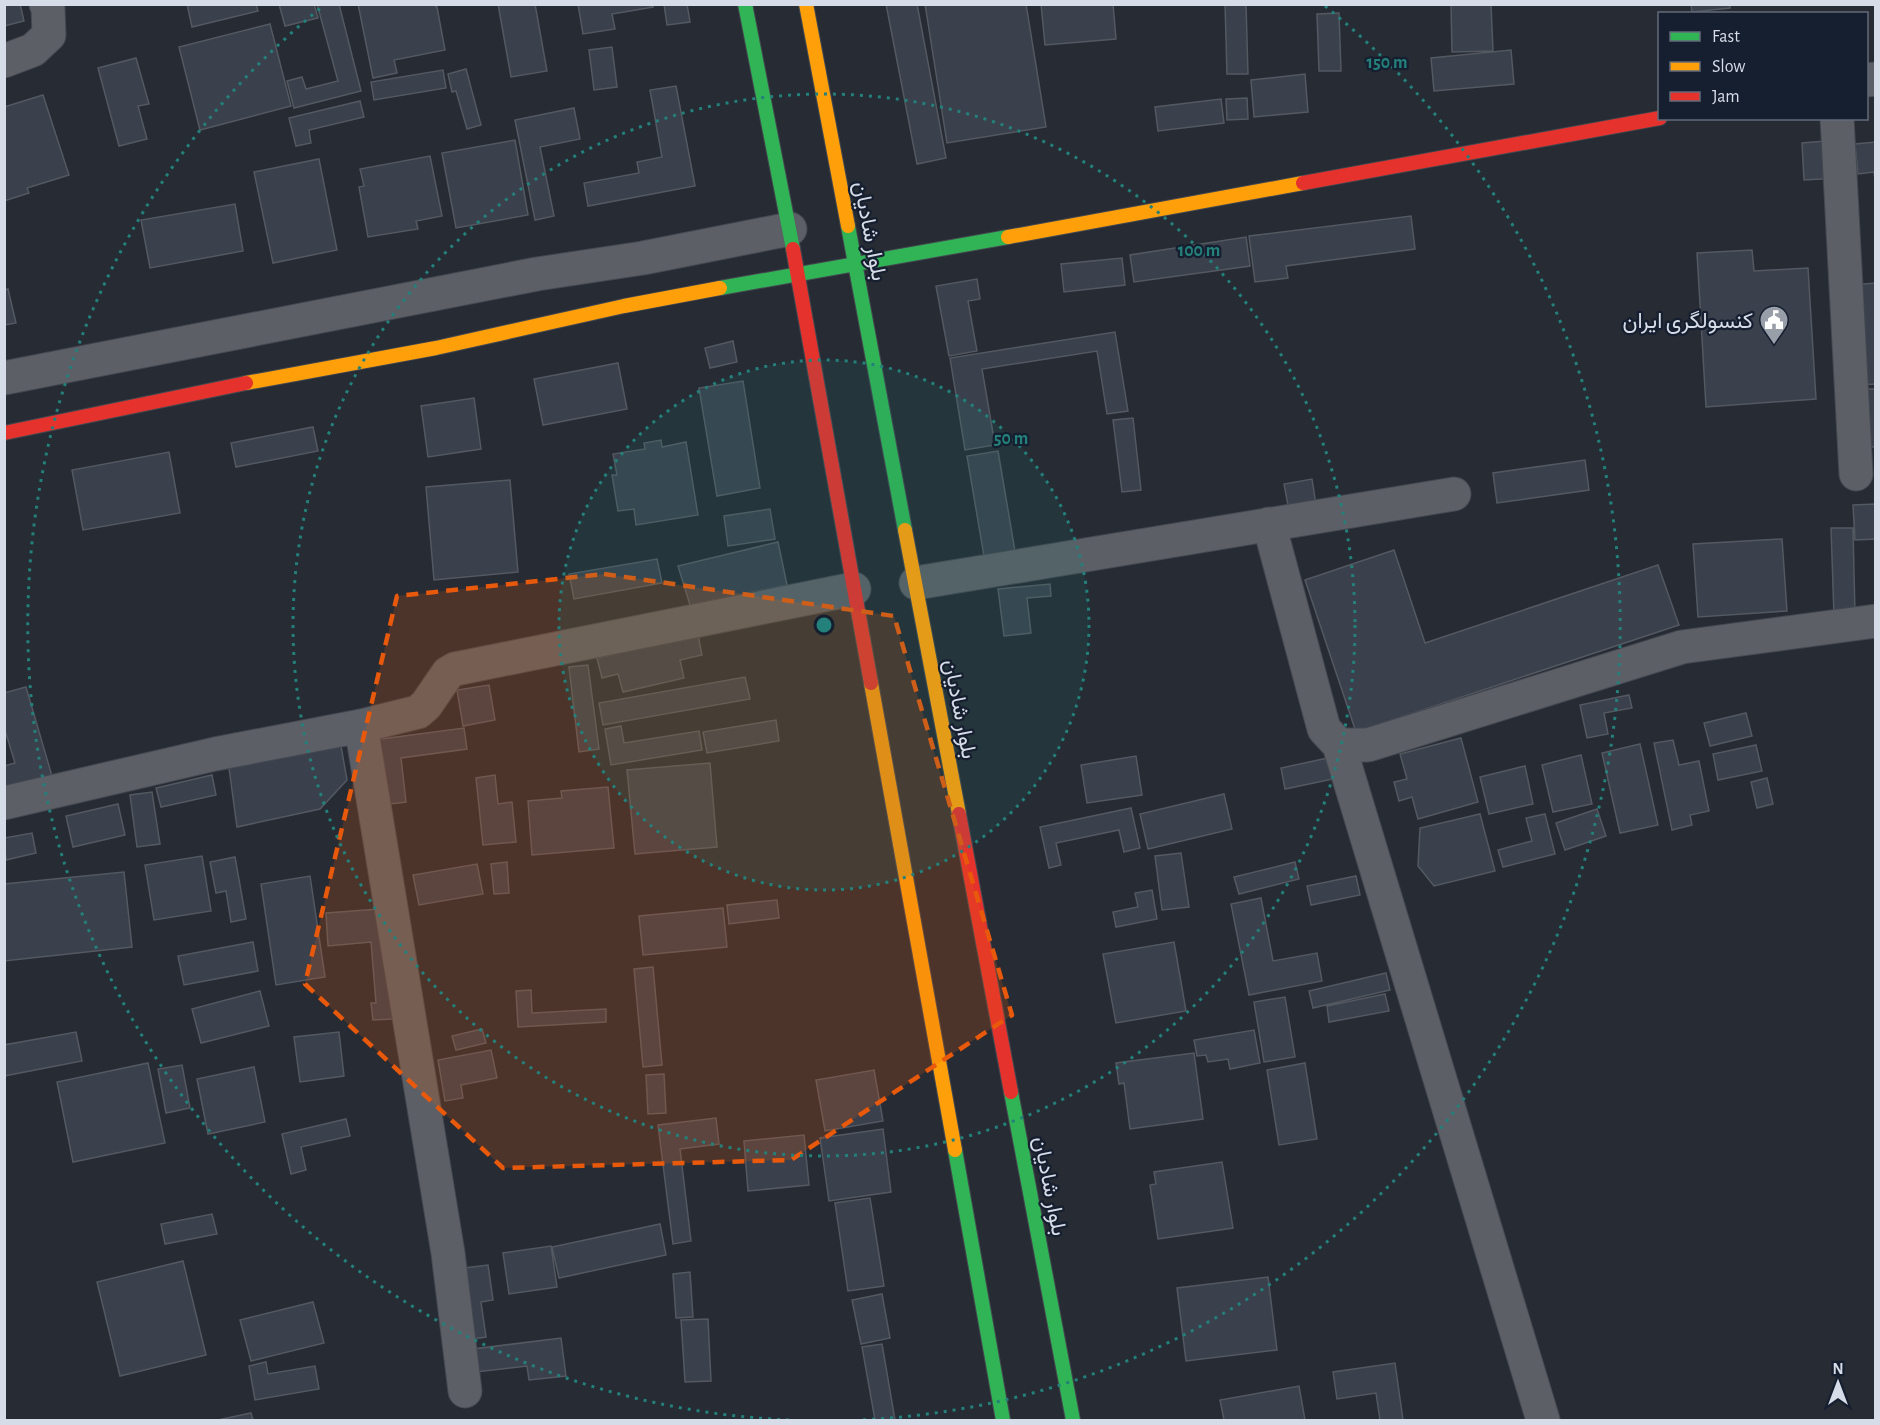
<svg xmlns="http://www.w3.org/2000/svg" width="1880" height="1425" font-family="'Alegreya Sans',Vazirmatn,sans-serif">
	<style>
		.building { fill: #3a404c; stroke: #545861; stroke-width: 1.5 }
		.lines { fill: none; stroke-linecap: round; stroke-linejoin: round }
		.street-casing { stroke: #444850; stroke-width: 35 }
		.fast-casing { stroke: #444850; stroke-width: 16 }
		.slow-casing { stroke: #444850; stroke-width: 16 }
		.jam-casing { stroke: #444850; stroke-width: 16 }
		.street { stroke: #5c5f66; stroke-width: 33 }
		.fast { stroke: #30b455; stroke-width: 14 }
		.slow { stroke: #ff9f0a; stroke-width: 14 }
		.jam { stroke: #e5322d; stroke-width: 14 }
		.marked { fill: #e8590c; fill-opacity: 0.2; stroke: #e8590c; stroke-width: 4.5; stroke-dasharray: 12 8; stroke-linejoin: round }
		.ring { fill: none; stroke: #23807a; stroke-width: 3; stroke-dasharray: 3 6 }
		.labels { text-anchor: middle; stroke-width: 4.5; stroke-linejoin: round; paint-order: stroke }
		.street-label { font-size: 22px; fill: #d7dde8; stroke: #161f30 }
		.poi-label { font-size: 22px; fill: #d7dde8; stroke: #161f30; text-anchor: end }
		.centre { fill: #23807a; stroke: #161f30; stroke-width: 3 }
		.ring-label { font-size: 18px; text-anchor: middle; font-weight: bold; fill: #23807a; stroke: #161f30; stroke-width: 4.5; stroke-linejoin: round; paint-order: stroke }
	</style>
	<rect width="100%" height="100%" fill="#262b34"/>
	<path class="building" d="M 4,4 L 20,4 L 24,21 L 4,26 Z
		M 187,4 L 256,4 L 258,11 L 192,27 Z
		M 279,4 L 314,4 L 318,18 L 285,26 Z
		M 317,4 L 339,4 L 361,91 L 294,108 L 287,81 L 302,77 L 306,89 L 338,81 Z
		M 358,4 L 432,4 L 437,7 L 445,50 L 394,60 L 397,73 L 373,78 Z
		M 498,4 L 535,4 L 547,71 L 511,77 Z
		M 578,4 L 653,4 L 653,7 L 612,14 L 615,29 L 583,34 Z
		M 664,4 L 687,4 L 690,22 L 667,25 Z
		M 886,4 L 917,4 L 946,158 L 917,164 Z
		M 925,4 L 1026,4 L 1046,127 L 947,143 Z
		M 1041,4 L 1113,4 L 1116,39 L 1045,45 Z
		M 1225,4 L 1246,4 L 1248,74 L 1227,74 Z
		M 1451,4 L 1491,4 L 1493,51 L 1452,52 Z
		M 1691,4 L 1730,4 L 1730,8 L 1692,12 Z
		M 1339,13 L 1341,71 L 1319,71 L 1317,14 Z
		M 270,24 L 291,106 L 200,130 L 179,47 Z
		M 612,47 L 617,87 L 594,90 L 589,50 Z
		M 1511,50 L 1514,84 L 1434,91 L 1431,58 Z
		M 136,58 L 149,104 L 138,106 L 147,139 L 119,146 L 98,68 Z
		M 466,69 L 481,125 L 467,129 L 456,91 L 452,92 L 448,74 Z
		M 443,70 L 446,88 L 374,100 L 371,82 Z
		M 1305,74 L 1308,112 L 1254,117 L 1251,80 Z
		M 676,86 L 695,186 L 588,206 L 584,183 L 639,173 L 637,162 L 662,157 L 650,90 Z
		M 43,95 L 69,175 L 27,188 L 29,193 L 4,201 L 4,107 Z
		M 1247,98 L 1248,119 L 1227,120 L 1226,99 Z
		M 1221,99 L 1224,123 L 1158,131 L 1155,107 Z
		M 360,101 L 364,117 L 309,130 L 311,143 L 296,146 L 289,118 Z
		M 574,108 L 580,139 L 540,147 L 554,216 L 535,220 L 515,120 Z
		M 515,140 L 528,215 L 456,228 L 442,153 Z
		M 1837,140 L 1839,178 L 1804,180 L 1802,143 Z
		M 1876,142 L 1876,188 L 1874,172 L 1858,174 L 1855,144 Z
		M 430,156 L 442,216 L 416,221 L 418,229 L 368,237 L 359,187 L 364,186 L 360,169 Z
		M 319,159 L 337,250 L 273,263 L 254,172 Z
		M 235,204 L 243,251 L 150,268 L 141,220 Z
		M 1411,216 L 1415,249 L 1286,266 L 1288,278 L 1255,282 L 1249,236 Z
		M 1246,237 L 1250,266 L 1134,282 L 1130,255 Z
		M 1752,250 L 1754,271 L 1808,268 L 1816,399 L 1706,407 L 1697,253 Z
		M 1122,258 L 1125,285 L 1064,292 L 1061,264 Z
		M 977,279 L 980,299 L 968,301 L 977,351 L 949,356 L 936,286 Z
		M 1876,283 L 1876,384 L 1859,385 L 1853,285 Z
		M 8,289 L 16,323 L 4,325 L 4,290 Z
		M 1115,332 L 1128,411 L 1107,414 L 1097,351 L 982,369 L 995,445 L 965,450 L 950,358 Z
		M 733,341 L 737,362 L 710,368 L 705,348 Z
		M 618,363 L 627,409 L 543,425 L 534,379 Z
		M 743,381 L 760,488 L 717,496 L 699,388 Z
		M 1862,389 L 1876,389 L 1876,447 L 1864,447 Z
		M 474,398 L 481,449 L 428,457 L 421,406 Z
		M 1133,418 L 1141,490 L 1122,492 L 1113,420 Z
		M 313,427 L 318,451 L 236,467 L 231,443 Z
		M 661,440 L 662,447 L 686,442 L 698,515 L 636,525 L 634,509 L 618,511 L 612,475 L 617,475 L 613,454 L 645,449 L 644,443 Z
		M 998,451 L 1017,563 L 986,568 L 967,456 Z
		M 169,452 L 180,513 L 83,530 L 72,470 Z
		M 1585,460 L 1589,490 L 1497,503 L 1493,473 Z
		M 1312,479 L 1317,511 L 1290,516 L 1284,484 Z
		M 510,480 L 518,572 L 434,580 L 426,487 Z
		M 1876,504 L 1876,539 L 1855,540 L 1853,505 Z
		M 770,509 L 775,539 L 728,546 L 724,516 Z
		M 1831,528 L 1853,528 L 1855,615 L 1834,616 Z
		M 1782,539 L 1787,611 L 1698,617 L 1693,544 Z
		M 778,542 L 787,585 L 690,605 L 678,566 Z
		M 1394,550 L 1425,643 L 1658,565 L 1679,625 L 1356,732 L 1305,580 Z
		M 657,559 L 662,583 L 574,599 L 569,574 Z
		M 1050,584 L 1051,596 L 1027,598 L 1031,633 L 1004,636 L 998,589 Z
		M 698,635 L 702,655 L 680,660 L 684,678 L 623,692 L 618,674 L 602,678 L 597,658 Z
		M 588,665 L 599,749 L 579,752 L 569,667 Z
		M 745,677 L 750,699 L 603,725 L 599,703 Z
		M 489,685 L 495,720 L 463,726 L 457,690 Z
		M 26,687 L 54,783 L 4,790 L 4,766 L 15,763 L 4,727 L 4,693 Z
		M 1629,695 L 1632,708 L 1604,713 L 1608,734 L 1587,738 L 1580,705 Z
		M 1746,713 L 1752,736 L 1710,746 L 1704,723 Z
		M 776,720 L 779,741 L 707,753 L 703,732 Z
		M 621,726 L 624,743 L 699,731 L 702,750 L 611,765 L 605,729 Z
		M 464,728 L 467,749 L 401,758 L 406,802 L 382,805 L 374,740 Z
		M 1461,738 L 1478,802 L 1418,819 L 1412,797 L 1399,801 L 1394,782 L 1407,779 L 1400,754 Z
		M 1673,740 L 1679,765 L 1699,761 L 1709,811 L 1690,815 L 1692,825 L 1672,830 L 1654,743 Z
		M 1640,744 L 1658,825 L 1620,833 L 1602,753 Z
		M 1756,745 L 1762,771 L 1718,780 L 1713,754 Z
		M 341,746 L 347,780 L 320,809 L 237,827 L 229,768 Z
		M 1581,755 L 1592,804 L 1553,812 L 1542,765 Z
		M 1136,756 L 1142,795 L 1087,803 L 1081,765 Z
		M 1328,758 L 1333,779 L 1285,789 L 1281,768 Z
		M 710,763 L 717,847 L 635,854 L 627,770 Z
		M 1525,766 L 1533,804 L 1489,814 L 1480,777 Z
		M 212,775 L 216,795 L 161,807 L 156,788 Z
		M 495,775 L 498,804 L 512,802 L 516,842 L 483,845 L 476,778 Z
		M 1767,778 L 1773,804 L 1757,808 L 1751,782 Z
		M 608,787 L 614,848 L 532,855 L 528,801 L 562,798 L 561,791 Z
		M 152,792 L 160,844 L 137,847 L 130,795 Z
		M 1224,794 L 1232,829 L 1148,849 L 1140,814 Z
		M 118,804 L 125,835 L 73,847 L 66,816 Z
		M 1131,808 L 1140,848 L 1124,852 L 1119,830 L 1056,843 L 1061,865 L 1049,868 L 1040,827 Z
		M 1597,809 L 1606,836 L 1565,850 L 1556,823 Z
		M 1480,814 L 1495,871 L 1434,886 L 1418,866 L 1420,828 Z
		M 1545,814 L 1555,854 L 1503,867 L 1498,850 L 1532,841 L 1526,818 Z
		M 32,833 L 36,853 L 6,860 L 4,838 Z
		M 1181,853 L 1189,907 L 1162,910 L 1155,856 Z
		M 202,856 L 211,911 L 154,920 L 145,865 Z
		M 235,857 L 246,919 L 231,922 L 226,891 L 216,893 L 210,862 Z
		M 507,862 L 509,893 L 494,894 L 491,864 Z
		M 1295,862 L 1299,879 L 1239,894 L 1234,877 Z
		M 477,864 L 483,894 L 419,905 L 413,875 Z
		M 124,872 L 132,947 L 4,961 L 4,884 Z
		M 310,876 L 325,977 L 276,985 L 261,884 Z
		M 1356,876 L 1360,895 L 1311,905 L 1307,886 Z
		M 1152,890 L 1157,919 L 1116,927 L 1113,912 L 1138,907 L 1135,893 Z
		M 1261,898 L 1273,961 L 1317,953 L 1322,981 L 1249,995 L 1231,904 Z
		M 777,900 L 779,918 L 729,924 L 727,905 Z
		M 723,908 L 727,947 L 643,955 L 639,916 Z
		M 379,909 L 393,1019 L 373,1020 L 371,1003 L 376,1003 L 371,942 L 328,946 L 326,913 Z
		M 253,942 L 258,971 L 184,985 L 178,956 Z
		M 1174,942 L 1186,1011 L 1116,1023 L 1103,954 Z
		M 653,967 L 662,1065 L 643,1067 L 634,969 Z
		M 1386,973 L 1390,990 L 1313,1008 L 1309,991 Z
		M 531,990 L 532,1013 L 606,1009 L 606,1022 L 518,1027 L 516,991 Z
		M 260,991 L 269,1026 L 201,1043 L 192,1009 Z
		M 1385,994 L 1389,1011 L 1329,1022 L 1327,1006 Z
		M 1285,997 L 1295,1057 L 1264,1062 L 1254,1002 Z
		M 482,1029 L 486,1043 L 456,1050 L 452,1036 Z
		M 1254,1030 L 1260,1063 L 1230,1069 L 1228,1059 L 1208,1062 L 1206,1055 L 1197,1056 L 1194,1040 Z
		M 76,1032 L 82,1061 L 4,1076 L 4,1045 Z
		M 339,1032 L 344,1076 L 300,1082 L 294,1037 Z
		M 491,1050 L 497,1078 L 461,1085 L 463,1098 L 445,1101 L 438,1060 Z
		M 1194,1053 L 1203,1119 L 1130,1129 L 1124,1083 L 1119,1084 L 1116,1063 Z
		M 148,1063 L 165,1143 L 73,1162 L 57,1082 Z
		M 1305,1063 L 1317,1139 L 1279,1145 L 1267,1070 Z
		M 182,1065 L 190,1108 L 166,1113 L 158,1069 Z
		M 254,1067 L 265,1122 L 208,1134 L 197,1079 Z
		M 874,1070 L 883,1121 L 825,1131 L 816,1080 Z
		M 664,1074 L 666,1113 L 648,1114 L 646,1075 Z
		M 716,1118 L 719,1144 L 680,1149 L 691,1241 L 673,1244 L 658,1125 Z
		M 346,1119 L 350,1136 L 301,1147 L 306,1170 L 291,1174 L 282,1134 Z
		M 883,1129 L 891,1192 L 829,1201 L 820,1138 Z
		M 804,1135 L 809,1185 L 748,1191 L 744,1141 Z
		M 1222,1162 L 1233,1228 L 1158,1239 L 1150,1185 L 1156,1184 L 1154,1172 Z
		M 870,1198 L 884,1286 L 848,1291 L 835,1203 Z
		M 212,1214 L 217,1234 L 165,1244 L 161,1224 Z
		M 660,1224 L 666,1255 L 559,1278 L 552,1247 Z
		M 551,1246 L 557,1287 L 509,1294 L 503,1253 Z
		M 183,1261 L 206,1355 L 120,1376 L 97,1282 Z
		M 488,1265 L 493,1300 L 481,1302 L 486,1337 L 466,1340 L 456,1269 Z
		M 690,1272 L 693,1317 L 676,1318 L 673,1274 Z
		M 1268,1277 L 1277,1350 L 1186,1361 L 1177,1288 Z
		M 882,1294 L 890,1338 L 861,1344 L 852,1300 Z
		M 313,1302 L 324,1343 L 251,1361 L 240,1320 Z
		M 708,1319 L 711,1381 L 685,1382 L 681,1320 Z
		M 561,1338 L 566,1376 L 529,1380 L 527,1366 L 476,1372 L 473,1349 Z
		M 882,1344 L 895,1420 L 875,1420 L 862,1347 Z
		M 266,1362 L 268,1374 L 315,1366 L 319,1389 L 255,1400 L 249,1366 Z
		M 1395,1363 L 1403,1420 L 1380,1420 L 1376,1393 L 1337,1399 L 1333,1372 Z
		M 1299,1386 L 1305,1420 L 1224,1420 L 1220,1400 Z
		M 251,1413 L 253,1420 L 218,1420 Z"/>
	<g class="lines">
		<g class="street-casing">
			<path id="street" d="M 4,61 L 33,50 L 49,35 L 48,8 L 46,4
				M 1866,80 L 1876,79
				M 1837,118 L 1856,474
				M 4,378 L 537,274 L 643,258 L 790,229
				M 1269,524 L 1324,729 L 1339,745 L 1368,745 L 1682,647 L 1876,621
				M 916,583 L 1454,494
				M 361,726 L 448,1253 L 465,1391
				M 1339,745 L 1543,1420
				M 4,803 L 215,754 L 361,726 L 418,712 L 426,705 L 448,673 L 455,669 L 854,589"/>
		</g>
		<g class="fast-casing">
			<path id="fast" d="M 745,4 L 793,249
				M 848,226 L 905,530
				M 720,288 L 1008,237
				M 1011,1092 L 1073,1420
				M 955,1150 L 1003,1420"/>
		</g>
		<g class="slow-casing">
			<path id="slow" d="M 806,4 L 848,226
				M 1008,237 L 1303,183
				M 246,383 L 436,348 L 624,306 L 720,288
				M 905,530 L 959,814
				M 871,683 L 955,1150"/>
		</g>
		<g class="jam-casing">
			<path id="jam" d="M 1303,183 L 1660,118
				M 793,249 L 871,683
				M 4,433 L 246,383
				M 959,814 L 1011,1092"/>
		</g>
		<use href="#street" class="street"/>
		<use href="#fast" class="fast"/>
		<use href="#slow" class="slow"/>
		<use href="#jam" class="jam"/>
	</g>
	<path class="marked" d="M 604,574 L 894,616 L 1012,1015 L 791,1160 L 503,1168 L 305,984 L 397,596 Z"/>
	<circle cx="824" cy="625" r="265" fill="#23807a" fill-opacity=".12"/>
	<g class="ring">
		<circle cx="824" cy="625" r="265"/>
		<circle cx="824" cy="625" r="531"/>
		<path d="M789 1420A796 796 0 0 1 323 6M1325 6A796 796 0 0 1 859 1420"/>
	</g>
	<defs>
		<g id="civic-pin" transform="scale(1.5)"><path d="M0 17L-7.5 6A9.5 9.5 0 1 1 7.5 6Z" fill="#999fa9" stroke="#161f30"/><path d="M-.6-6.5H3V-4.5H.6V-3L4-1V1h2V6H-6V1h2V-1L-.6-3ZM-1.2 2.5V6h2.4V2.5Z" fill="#fff"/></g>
	</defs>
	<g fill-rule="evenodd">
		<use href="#civic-pin" x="1774" y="320"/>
	</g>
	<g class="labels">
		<g class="street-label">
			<text transform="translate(871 231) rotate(79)" y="8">بلوار شادیان</text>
			<text transform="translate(961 709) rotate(79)" y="8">بلوار شادیان</text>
			<text transform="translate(1051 1186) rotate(79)" y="8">بلوار شادیان</text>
		</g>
		<g class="poi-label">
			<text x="1753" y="328">کنسولگری ایران</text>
		</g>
	</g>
	<circle cx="824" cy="625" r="9" class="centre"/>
	<g class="ring-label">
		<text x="1387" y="68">150 m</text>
		<text x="1199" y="256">100 m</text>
		<text x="1011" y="444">50 m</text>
	</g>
	<rect width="1880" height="1425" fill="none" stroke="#d7dde8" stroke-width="12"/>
	<rect x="1658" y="12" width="210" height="108" fill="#161f30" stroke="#636b7a" stroke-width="1.5"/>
	<rect x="1670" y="32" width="30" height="9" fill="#30b455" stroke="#636b7a" stroke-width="1.5"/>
	<text x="1712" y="42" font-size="18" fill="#d7dde8">Fast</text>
	<rect x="1670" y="62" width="30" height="9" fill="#ff9f0a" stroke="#636b7a" stroke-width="1.5"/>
	<text x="1712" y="72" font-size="18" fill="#d7dde8">Slow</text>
	<rect x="1670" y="92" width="30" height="9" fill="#e5322d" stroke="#636b7a" stroke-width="1.5"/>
	<text x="1712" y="102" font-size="18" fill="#d7dde8">Jam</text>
	<g transform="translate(1838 1383)" stroke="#161f30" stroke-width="4.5" paint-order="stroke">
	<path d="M0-4.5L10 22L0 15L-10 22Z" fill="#d7dde8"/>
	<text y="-9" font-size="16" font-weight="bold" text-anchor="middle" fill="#d7dde8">N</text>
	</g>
</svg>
